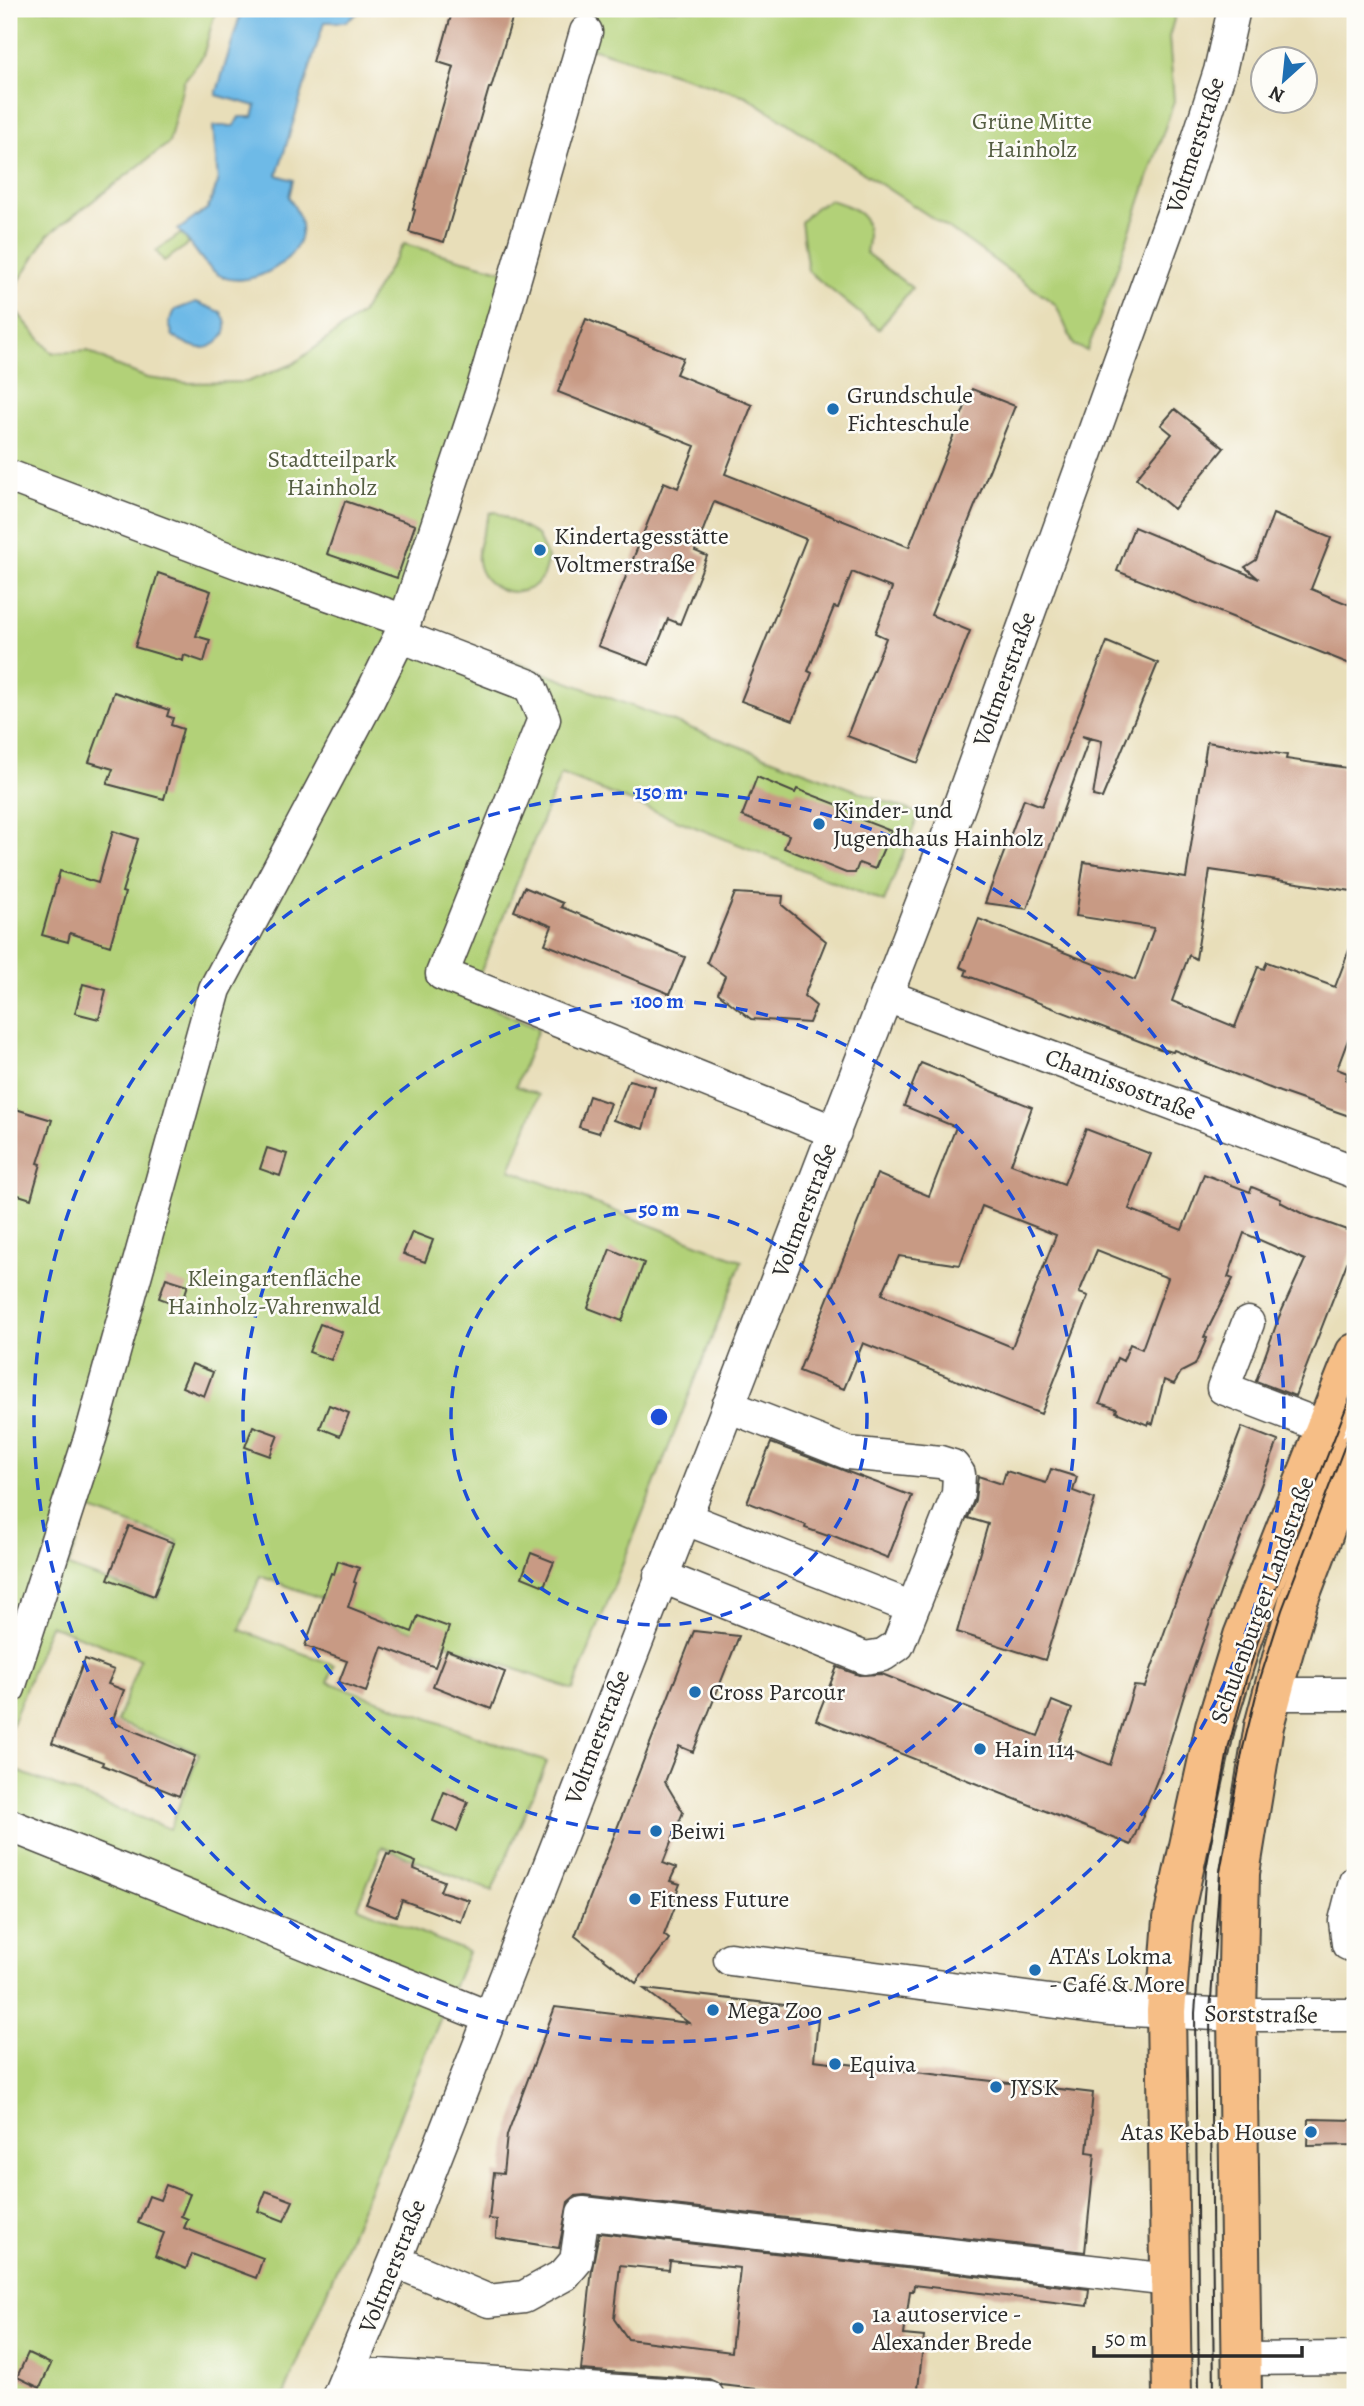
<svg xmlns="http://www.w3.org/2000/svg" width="1364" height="2406" font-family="Alegreya,serif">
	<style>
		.green { fill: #b2d178; stroke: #6e7e52; stroke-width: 2; fill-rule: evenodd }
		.water { fill: #6ebae7; stroke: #4c7289; stroke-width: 2 }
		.building { fill: #c89a84; fill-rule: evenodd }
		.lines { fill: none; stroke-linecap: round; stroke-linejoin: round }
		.minor-casing { stroke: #474640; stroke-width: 35 }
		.major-casing { stroke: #474640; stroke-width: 42 }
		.minor { stroke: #fff; stroke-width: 32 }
		.major { stroke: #f6be86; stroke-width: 38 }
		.tram { stroke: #2b2b2b; stroke-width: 2 }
		.ring { fill: none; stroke: #1d4ed8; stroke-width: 3.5; stroke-dasharray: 12 9 }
		.poi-dot { fill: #1f6fb2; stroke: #fdfcf7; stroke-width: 2.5 }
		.labels { text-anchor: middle; stroke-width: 5; stroke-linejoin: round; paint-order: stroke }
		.park-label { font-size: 24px; fill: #545d42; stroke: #fdfcf7 }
		.street-label { font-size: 24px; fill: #2b2b2b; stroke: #fdfcf7 }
		.poi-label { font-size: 24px; fill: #2b2b2b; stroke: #fdfcf7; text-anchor: start }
		.centre { fill: #1d4ed8; stroke: #fdfcf7; stroke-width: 3.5 }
		.ring-label { font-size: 21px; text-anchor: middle; font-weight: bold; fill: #1d4ed8; stroke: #fdfcf7; stroke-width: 5; stroke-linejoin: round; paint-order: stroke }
	</style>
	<rect width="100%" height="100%" fill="#fdfcf7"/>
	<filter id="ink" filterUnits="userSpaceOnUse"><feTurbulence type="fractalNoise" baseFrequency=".0143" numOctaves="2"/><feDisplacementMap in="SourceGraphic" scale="14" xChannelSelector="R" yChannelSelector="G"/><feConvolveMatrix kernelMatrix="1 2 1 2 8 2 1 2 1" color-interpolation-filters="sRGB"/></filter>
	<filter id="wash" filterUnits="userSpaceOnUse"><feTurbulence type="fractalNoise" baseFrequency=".00686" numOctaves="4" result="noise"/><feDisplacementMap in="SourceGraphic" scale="28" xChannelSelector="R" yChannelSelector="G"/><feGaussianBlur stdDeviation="1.57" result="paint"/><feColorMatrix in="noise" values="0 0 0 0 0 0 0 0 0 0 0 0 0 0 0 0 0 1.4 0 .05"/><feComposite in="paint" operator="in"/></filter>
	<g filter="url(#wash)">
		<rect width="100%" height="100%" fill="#e8deb9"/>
		<path class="green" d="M 9,9 L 216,9 L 203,56 L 184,81 L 169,143 L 48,235 L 9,297 Z
			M 593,9 L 1177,9 L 1169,37 L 1174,101 L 1109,293 L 1087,351 L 1074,345 L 1056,305 L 969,242 L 746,96 L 582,45 Z
			M 830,200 C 864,210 873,218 866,253 L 912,288 L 879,329 L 808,271 L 801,222 L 816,207 Z
			M 182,233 L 189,244 L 164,261 L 156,251 Z
			M 404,244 L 515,274 L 405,621 L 919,814 L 884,902 L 561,774 L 470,998 L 538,1029 L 516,1086 L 539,1095 L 510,1170 L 742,1261 L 573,1690 L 260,1576 L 240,1630 L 334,1665 L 328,1682 L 547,1762 L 492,1891 L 382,1847 L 358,1907 L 468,1952 L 283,2397 L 9,2397 L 9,1768 L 170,1829 L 199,1753 L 117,1722 L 140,1659 L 50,1625 L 9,1732 L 9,303 L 52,353 L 88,351 L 113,364 L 147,378 L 187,383 L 247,382 L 293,364 L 361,314 ZM 89,1509 L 178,1541 L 158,1599 L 68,1567 Z
			M 496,512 L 537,535 L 548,558 C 546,564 545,574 541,579 C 522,604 481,590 478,561 C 476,545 485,527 490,513 Z"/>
		<path class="water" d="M 242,9 L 363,9 L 346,22 L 324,22 L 277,175 L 293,180 L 289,197 C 295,209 303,219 301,233 C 298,264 245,291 219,275 C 201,264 193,243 178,230 L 208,208 L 218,182 L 213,126 L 234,126 L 239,117 L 253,117 L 256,106 L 216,95 Z
			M 196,302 L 221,312 C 223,316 225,319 226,323 C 228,337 213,349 200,348 C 190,347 181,341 173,336 L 169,323 L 175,310 Z"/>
		<g id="blocks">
			<path class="building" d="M 453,9 L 515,9 L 491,88 L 489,88 L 444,242 L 409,232 L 415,210 L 413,209 L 454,67 L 438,62 Z
				M 586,319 L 683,358 L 676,374 L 752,405 L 725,474 L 909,547 L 972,389 L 1015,406 L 931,615 L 970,631 L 918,763 L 847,736 L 886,638 L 875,633 L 892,588 L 852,572 L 838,608 L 834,607 L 808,671 L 812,673 L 793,720 L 741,701 L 806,539 L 714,502 L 695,551 L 707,556 L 680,624 L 668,619 L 649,665 L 598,646 L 664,482 L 678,488 L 695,446 L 558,392 Z
				M 1175,409 L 1224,448 L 1174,509 L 1136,478 L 1172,434 L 1161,425 Z
				M 345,501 L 415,525 L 397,578 L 327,554 Z
				M 1273,514 L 1331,538 L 1311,589 L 1355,607 L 1355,666 L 1117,571 L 1134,527 L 1259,579 L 1245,567 L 1256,560 Z
				M 158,573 L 211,591 L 196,636 L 210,640 L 204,662 L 184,655 L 183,661 L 135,647 Z
				M 1107,642 L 1158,663 L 1102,798 L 1093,796 L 1102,741 L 1082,736 L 1089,739 L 1027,909 L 985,903 L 1024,799 L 1042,806 Z
				M 114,692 L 169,710 L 167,716 L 173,718 L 171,725 L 183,729 L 164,799 L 107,784 L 113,769 L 89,762 Z
				M 1207,742 L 1287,755 L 1286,759 L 1355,769 L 1355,868 L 1352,891 L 1210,870 L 1196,959 L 1189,955 L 1172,1001 L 1235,1027 L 1258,967 L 1264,969 L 1267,962 L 1335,987 L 1351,945 L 1355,945 L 1355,1021 L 1337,1069 L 1347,1073 L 1346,1080 L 1355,1084 L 1355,1118 L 1280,1092 L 1174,1050 L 1173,1052 L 1160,1049 L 995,986 L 965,975 L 967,970 L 960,967 L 979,919 L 1135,980 L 1154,928 L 1076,916 L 1084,862 L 1186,878 Z
				M 757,777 L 795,793 L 797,789 L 854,811 L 852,816 L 891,831 L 875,869 L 859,863 L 855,873 L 846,873 L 784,848 L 789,835 L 742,816 Z
				M 113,831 L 138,839 L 122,892 L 125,893 L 110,946 L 70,933 L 68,942 L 42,935 L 60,871 L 98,883 Z
				M 524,887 L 563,903 L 561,907 L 685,957 L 670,994 L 545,944 L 552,926 L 514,911 Z
				M 735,893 L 783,896 L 782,905 L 826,941 L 804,996 L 816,1006 L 809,1023 L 751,1019 L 718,993 L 725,976 L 707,962 Z
				M 83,984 L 106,990 L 99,1019 L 75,1013 Z
				M 921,1063 L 1032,1107 L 1011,1164 L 1064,1184 L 1086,1129 L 1151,1154 L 1129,1209 L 1182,1230 L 1204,1174 L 1250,1192 L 1252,1187 L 1281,1199 L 1280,1202 L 1305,1215 L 1355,1233 L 1355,1242 L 1295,1396 L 1256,1381 L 1279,1317 L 1305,1260 L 1244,1233 L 1228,1277 L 1233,1279 L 1204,1337 L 1207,1338 L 1195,1365 L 1181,1372 L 1174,1384 L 1164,1380 L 1153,1424 L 1149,1422 L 1148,1425 L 1116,1412 L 1117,1409 L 1100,1403 L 1117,1358 L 1123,1361 L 1130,1344 L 1142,1349 L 1168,1278 L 1097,1250 L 1079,1293 L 1088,1296 L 1041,1414 L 863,1343 L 844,1389 L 799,1371 L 877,1174 L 929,1196 L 956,1127 L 904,1106 ZM 982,1206 L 1056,1235 L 1012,1347 L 882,1294 L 899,1256 L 960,1265 Z
				M 629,1080 L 655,1087 L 643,1129 L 613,1120 Z
				M 589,1096 L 610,1103 L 599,1133 L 579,1127 Z
				M 9,1107 L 52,1120 L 38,1163 L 41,1164 L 31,1199 L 9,1192 Z
				M 267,1148 L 287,1154 L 280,1176 L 260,1169 Z
				M 412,1232 L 433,1240 L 425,1262 L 403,1254 Z
				M 610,1249 L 644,1263 L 622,1321 L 588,1308 Z
				M 166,1278 L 188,1285 L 181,1306 L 159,1298 Z
				M 320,1324 L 342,1332 L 331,1360 L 309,1352 Z
				M 192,1364 L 213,1372 L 204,1396 L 182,1387 Z
				M 329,1405 L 349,1413 L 340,1436 L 320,1428 Z
				M 253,1426 L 278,1435 L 270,1456 L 245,1447 Z
				M 1242,1427 L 1278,1441 L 1226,1576 L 1185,1692 L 1162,1768 L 1131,1845 L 816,1720 L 837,1667 L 859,1675 L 882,1674 L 1038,1736 L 1052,1701 L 1072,1709 L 1058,1744 L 1110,1765 L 1134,1686 L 1145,1687 L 1174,1605 Z
				M 771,1443 L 912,1496 L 888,1558 L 829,1534 L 828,1536 L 805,1528 L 806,1525 L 747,1502 Z
				M 1051,1469 L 1077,1477 L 1073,1491 L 1095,1499 L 1045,1660 L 957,1632 L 988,1524 L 968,1518 L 975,1500 L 978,1476 L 1002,1484 L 1006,1471 L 1046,1483 Z
				M 129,1526 L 174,1543 L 154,1596 L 108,1579 Z
				M 531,1553 L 554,1562 L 544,1586 L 522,1577 Z
				M 338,1561 L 359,1568 L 354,1582 L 356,1583 L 348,1607 L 412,1632 L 418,1616 L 449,1627 L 435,1667 L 382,1647 L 366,1692 L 339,1682 L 347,1661 L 305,1646 L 331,1573 L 334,1574 Z
				M 694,1631 L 739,1636 L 693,1752 L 679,1746 L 665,1782 L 683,1812 L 663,1863 L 676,1868 L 670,1881 L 680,1884 L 673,1902 L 676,1904 L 664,1935 L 669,1939 L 636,1983 L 575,1936 Z
				M 447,1650 L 505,1672 L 491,1709 L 433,1686 Z
				M 85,1659 L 114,1670 L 108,1684 L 124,1690 L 112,1722 L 195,1756 L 179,1796 L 102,1765 L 103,1762 L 52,1743 Z
				M 444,1792 L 468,1802 L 457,1831 L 433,1821 Z
				M 391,1852 L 416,1862 L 414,1869 L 444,1881 L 440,1891 L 469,1900 L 461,1922 L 402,1900 L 396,1916 L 366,1904 L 387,1854 L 390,1855 Z
				M 644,1989 L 819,2009 L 814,2060 L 1093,2093 L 1087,2152 L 1095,2153 L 1085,2252 L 585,2195 L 575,2196 L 568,2202 L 559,2248 L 496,2238 L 497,2220 L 489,2219 L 494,2173 L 503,2174 L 507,2135 L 555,2007 L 689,2023 Z
				M 1309,2119 L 1355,2120 L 1355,2145 L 1308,2146 Z
				M 166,2185 L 190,2194 L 181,2216 L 188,2219 L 184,2228 L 263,2258 L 256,2278 L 192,2254 L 186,2269 L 155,2256 L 164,2233 L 138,2223 L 149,2196 L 160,2200 Z
				M 266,2191 L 293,2201 L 284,2221 L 258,2211 Z
				M 599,2233 L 1089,2289 L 1087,2306 L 914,2285 L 913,2291 L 910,2291 L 904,2335 L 924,2337 L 917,2397 L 828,2397 L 721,2385 L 709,2379 L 581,2370 L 592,2269 ZM 670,2261 L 740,2268 L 731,2352 L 628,2339 L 614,2319 L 620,2265 L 669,2270 Z
				M 28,2353 L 51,2364 L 40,2388 L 17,2377 Z"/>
		</g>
	</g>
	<g filter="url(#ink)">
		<use href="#blocks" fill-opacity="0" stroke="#474640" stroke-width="2"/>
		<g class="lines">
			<g class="minor-casing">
				<path id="minor" d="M 9,476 L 242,564 L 405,621
					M 400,636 L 530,686 L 544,719 L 442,974 L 835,1132
					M 887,996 L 1355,1172
					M 1248,1323 L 1223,1388 L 1355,1439
					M 684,1518 L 895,1601
					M 660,1576 L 865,1658 L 883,1655 L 898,1645 L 958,1494 L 959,1474 L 953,1466 L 940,1462 L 848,1453 L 728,1406
					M 9,1688 L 91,1435 L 215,989 L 368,701 L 400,636 L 483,388 L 586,32
					M 1274,1694 L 1355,1694
					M 9,1825 L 488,2017
					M 1355,1882 L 1345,1921 L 1348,1944 L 1355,1947
					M 730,1959 L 1110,2009 L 1237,2015 L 1355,2015
					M 395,2261 L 489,2301 L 524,2297 L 564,2275 L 576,2261 L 583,2213 L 1170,2280
					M 1242,2359 L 1355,2358
					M 349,2373 L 708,2397
					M 338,2397 L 395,2261 L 715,1441 L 957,812 L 1184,183 L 1220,71 L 1234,9"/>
			</g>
			<g class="major-casing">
				<path id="major" d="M 1172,2397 L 1166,2011 L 1173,1919 L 1215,1727 L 1243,1636 L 1355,1353
					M 1242,2397 L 1237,2015 L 1240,1873 L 1264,1726 L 1283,1654 L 1298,1601 L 1355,1451"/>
			</g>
			<use href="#minor" class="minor"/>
			<use href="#major" class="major"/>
			<path class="tram" d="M 1199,2397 L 1195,2013 L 1206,1870 L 1229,1745 L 1246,1680 L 1269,1605 L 1355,1385
				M 1214,2397 L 1210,2013 L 1220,1872 L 1243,1748 L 1260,1679 L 1282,1610 L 1355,1419"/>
		</g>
	</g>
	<g class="ring">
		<circle cx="659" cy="1417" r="208"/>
		<circle cx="659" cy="1417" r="416"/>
		<circle cx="659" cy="1417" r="625"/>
	</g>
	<g class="poi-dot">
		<circle cx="833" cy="409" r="7"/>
		<circle cx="540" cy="550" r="7"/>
		<circle cx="819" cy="824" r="7"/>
		<circle cx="695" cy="1692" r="7"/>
		<circle cx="980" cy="1749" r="7"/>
		<circle cx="656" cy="1831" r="7"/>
		<circle cx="635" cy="1899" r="7"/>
		<circle cx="1035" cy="1970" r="7"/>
		<circle cx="713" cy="2010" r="7"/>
		<circle cx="835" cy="2064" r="7"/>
		<circle cx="996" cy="2087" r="7"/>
		<circle cx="1311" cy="2132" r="7"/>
		<circle cx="858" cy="2328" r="7"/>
	</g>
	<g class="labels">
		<g class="park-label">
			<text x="1032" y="129">Grüne Mitte<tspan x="1032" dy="28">Hainholz</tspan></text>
			<text x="332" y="467">Stadtteilpark<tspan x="332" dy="28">Hainholz</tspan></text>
			<text x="274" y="1286">Kleingartenfläche<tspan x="274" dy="28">Hainholz-Vahrenwald</tspan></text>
		</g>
		<g class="street-label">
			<text transform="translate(1195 145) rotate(-72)" y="8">Voltmerstraße</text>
			<text transform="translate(1004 679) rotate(-70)" y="8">Voltmerstraße</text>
			<text transform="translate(1121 1084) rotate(21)" y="8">Chamissostraße</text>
			<text transform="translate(804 1210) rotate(-69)" y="8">Voltmerstraße</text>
			<text transform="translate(1262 1600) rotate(-70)" y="8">Schulenburger Landstraße</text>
			<text transform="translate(597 1737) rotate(-69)" y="8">Voltmerstraße</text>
			<text transform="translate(1261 2014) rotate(1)" y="8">Sorststraße</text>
			<text transform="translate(392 2266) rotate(-68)" y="8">Voltmerstraße</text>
		</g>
		<g class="poi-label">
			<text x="847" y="403">Grundschule<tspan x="847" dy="28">Fichteschule</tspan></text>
			<text x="554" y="544">Kindertagesstätte<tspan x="554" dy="28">Voltmerstraße</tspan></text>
			<text x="833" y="818">Kinder- und<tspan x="833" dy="28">Jugendhaus Hainholz</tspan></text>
			<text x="709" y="1700">Cross Parcour</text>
			<text x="994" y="1757">Hain 114</text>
			<text x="670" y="1839">Beiwi</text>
			<text x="649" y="1907">Fitness Future</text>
			<text x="1049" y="1964">ATA's Lokma<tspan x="1049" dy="28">- Café &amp; More</tspan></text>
			<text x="727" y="2018">Mega Zoo</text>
			<text x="849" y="2072">Equiva</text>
			<text x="1010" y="2095">JYSK</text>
			<text x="1297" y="2140" text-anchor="end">Atas Kebab House</text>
			<text x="872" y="2322">1a autoservice -<tspan x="872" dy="28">Alexander Brede</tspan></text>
		</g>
	</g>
	<circle cx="659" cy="1417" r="10" class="centre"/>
	<g class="ring-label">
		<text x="659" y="799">150 m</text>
		<text x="659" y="1008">100 m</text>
		<text x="659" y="1216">50 m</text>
	</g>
	<rect width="1364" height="2406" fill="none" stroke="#fdfcf7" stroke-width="35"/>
	<g transform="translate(1284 80) rotate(207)"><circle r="33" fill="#fdfcf7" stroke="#a9a8a5" stroke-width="2"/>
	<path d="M0-5L12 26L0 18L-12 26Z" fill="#1f6fb2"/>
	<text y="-10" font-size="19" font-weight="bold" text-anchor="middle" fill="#2b2b2b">N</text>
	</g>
	<path d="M1094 2346v10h208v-10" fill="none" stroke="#2b2b2b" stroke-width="3.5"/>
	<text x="1105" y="2346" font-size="21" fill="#2b2b2b" stroke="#fdfcf7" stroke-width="5" paint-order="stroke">50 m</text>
</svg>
